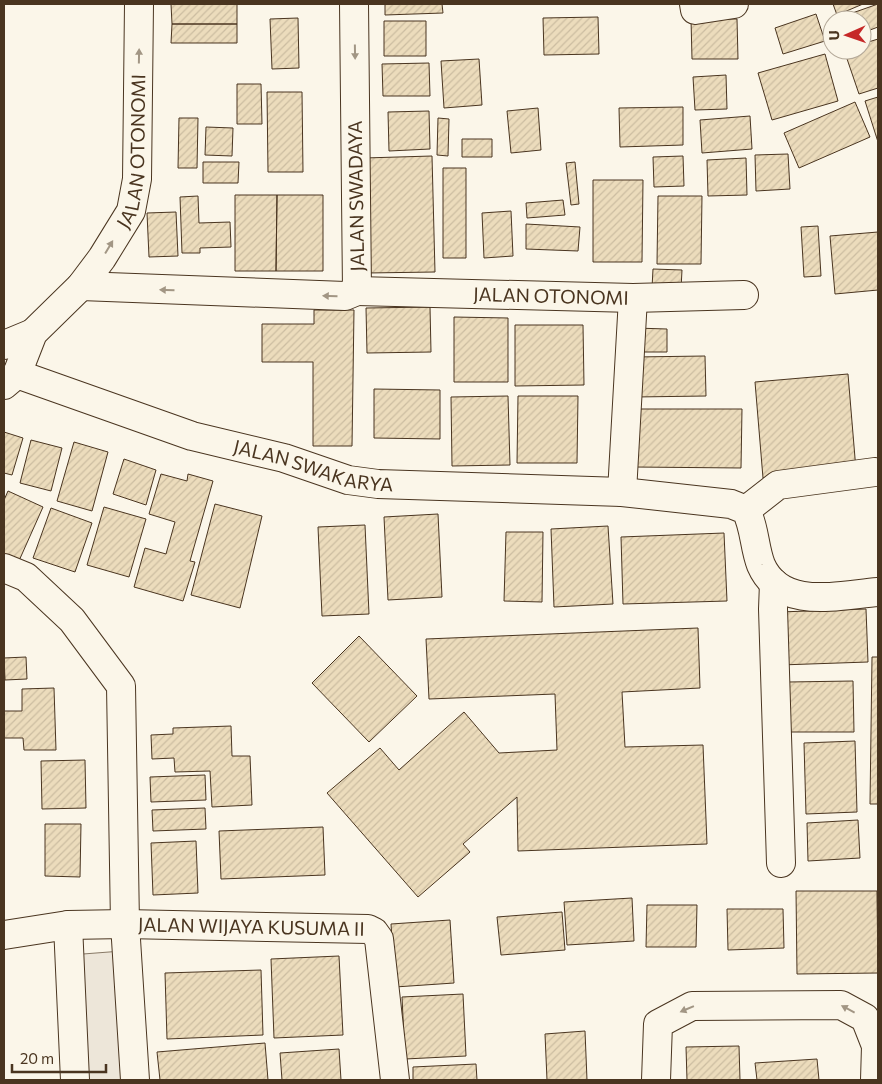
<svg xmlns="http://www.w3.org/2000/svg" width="882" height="1084" font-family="Commissioner,sans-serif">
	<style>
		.park { fill: #ede6d9; stroke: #887966 }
		.building { fill: url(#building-hatch); stroke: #4a3520 }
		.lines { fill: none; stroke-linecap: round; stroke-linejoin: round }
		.street-casing { stroke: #4a3520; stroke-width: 30 }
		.street { stroke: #fbf6e9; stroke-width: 28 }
		.oneway { fill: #a29684 }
		.labels { text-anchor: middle; stroke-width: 4; stroke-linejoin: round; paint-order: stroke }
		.street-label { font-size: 19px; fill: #4a3520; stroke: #fbf6e9 }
	</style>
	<defs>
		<pattern id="building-hatch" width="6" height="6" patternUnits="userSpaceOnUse" patternTransform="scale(1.25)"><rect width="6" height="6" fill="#ecdcbc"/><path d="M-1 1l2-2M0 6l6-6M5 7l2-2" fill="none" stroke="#ccbda1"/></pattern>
	</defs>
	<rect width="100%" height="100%" fill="#fbf6e9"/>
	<path class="park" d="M 122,951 L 129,1080 L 75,1080 L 70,955 Z"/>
	<path class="building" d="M 171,4 L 237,4 L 237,24 L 172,24 Z
		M 385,4 L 442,4 L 443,13 L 385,15 Z
		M 833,4 L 863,4 L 837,15 Z
		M 878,4 L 878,27 L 862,33 L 862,20 L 842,20 L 841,17 Z
		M 816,14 L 825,41 L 783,54 L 775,28 Z
		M 598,17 L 599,54 L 544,55 L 543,18 Z
		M 298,18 L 299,68 L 272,69 L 270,19 Z
		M 691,19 L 737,19 L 738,59 L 692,59 Z
		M 384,21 L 426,21 L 426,56 L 384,56 Z
		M 172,24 L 237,24 L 237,43 L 171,43 Z
		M 878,39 L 878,88 L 859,94 L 844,50 L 862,50 L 862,44 Z
		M 825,54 L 838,101 L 772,120 L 758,73 Z
		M 479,59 L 482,105 L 444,108 L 441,61 Z
		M 429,63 L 430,96 L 383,96 L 382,64 Z
		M 726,75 L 727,109 L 695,110 L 693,77 Z
		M 237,84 L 261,84 L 262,124 L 237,124 Z
		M 267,92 L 302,92 L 303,172 L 268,172 Z
		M 878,97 L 878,142 L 865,101 Z
		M 855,102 L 870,137 L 799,168 L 784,133 Z
		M 683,107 L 683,145 L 620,147 L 619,108 Z
		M 538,108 L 541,150 L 511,153 L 507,111 Z
		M 429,111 L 430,149 L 389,151 L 388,112 Z
		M 750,116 L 752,149 L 702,153 L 700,120 Z
		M 179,118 L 198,118 L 197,168 L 178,168 Z
		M 438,118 L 449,119 L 448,156 L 437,155 Z
		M 206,127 L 233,128 L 232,156 L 205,155 Z
		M 462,139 L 492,139 L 492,157 L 462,157 Z
		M 788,154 L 790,189 L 756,191 L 755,155 Z
		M 432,156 L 435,272 L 367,273 L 364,158 Z
		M 683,156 L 684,186 L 654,187 L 653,157 Z
		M 746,158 L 747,195 L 708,196 L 707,160 Z
		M 203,162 L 239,162 L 238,183 L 203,183 Z
		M 575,162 L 579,204 L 571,205 L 566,163 Z
		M 443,168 L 466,168 L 466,258 L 443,258 Z
		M 593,180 L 643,180 L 642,262 L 593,262 Z
		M 235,195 L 277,195 L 276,271 L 235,271 Z
		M 277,195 L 323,195 L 323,271 L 276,271 Z
		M 198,196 L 199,223 L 230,222 L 231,247 L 200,248 L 200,253 L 182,253 L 180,197 Z
		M 658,196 L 702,196 L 701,264 L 657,264 Z
		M 563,200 L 565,215 L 527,218 L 526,203 Z
		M 511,211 L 513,256 L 484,258 L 482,213 Z
		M 176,212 L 178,256 L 149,257 L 147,213 Z
		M 526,224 L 580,227 L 578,251 L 526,249 Z
		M 818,226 L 821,276 L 804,277 L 801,227 Z
		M 878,232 L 878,290 L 835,294 L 830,236 Z
		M 653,269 L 682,270 L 681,289 L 652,288 Z
		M 430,307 L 431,352 L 367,353 L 366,308 Z
		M 314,310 L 354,310 L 352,446 L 313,446 L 313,362 L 262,362 L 262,324 L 314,324 Z
		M 454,317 L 508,318 L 508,382 L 454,382 Z
		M 515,325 L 583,325 L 584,385 L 515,386 Z
		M 635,328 L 667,329 L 667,352 L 635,352 Z
		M 705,356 L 706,396 L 635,397 L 634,357 Z
		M 848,374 L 856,470 L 763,478 L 755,382 Z
		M 374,389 L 440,390 L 440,439 L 374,438 Z
		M 508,396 L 510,465 L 452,466 L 451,397 Z
		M 518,396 L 578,396 L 577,463 L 517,463 Z
		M 635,409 L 742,409 L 741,468 L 634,467 Z
		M 4,432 L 23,438 L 12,475 L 4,473 Z
		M 31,440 L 62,448 L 51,491 L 20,483 Z
		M 74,442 L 108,452 L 92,511 L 57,501 Z
		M 124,459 L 156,470 L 146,505 L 113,494 Z
		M 161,474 L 187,481 L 188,474 L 213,481 L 190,561 L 195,562 L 183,601 L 134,587 L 145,548 L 166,554 L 175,522 L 149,514 Z
		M 8,491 L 43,507 L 18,563 L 4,557 L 4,500 Z
		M 215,504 L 262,516 L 240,608 L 191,595 Z
		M 104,507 L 146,519 L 129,577 L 87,565 Z
		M 51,508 L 92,523 L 75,572 L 33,558 Z
		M 438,514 L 442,597 L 388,600 L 384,517 Z
		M 365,525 L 369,614 L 322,616 L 318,527 Z
		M 608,526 L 613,604 L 554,607 L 551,529 Z
		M 506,532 L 543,532 L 542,602 L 504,601 Z
		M 724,533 L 727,601 L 623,604 L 621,537 Z
		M 866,609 L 868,662 L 780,665 L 779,612 Z
		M 698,628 L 700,688 L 622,692 L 625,747 L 703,745 L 707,844 L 518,851 L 517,797 L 463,844 L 470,852 L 418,897 L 327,793 L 380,748 L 399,770 L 464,712 L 499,753 L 557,750 L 555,694 L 429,699 L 426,639 Z
		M 359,636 L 417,696 L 369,742 L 312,683 Z
		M 26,657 L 27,679 L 5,680 L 4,658 Z
		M 872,657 L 878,657 L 878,804 L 870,804 Z
		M 853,681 L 854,732 L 788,732 L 788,682 Z
		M 54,688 L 56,750 L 24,750 L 23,738 L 4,738 L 4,711 L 22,711 L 22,689 Z
		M 231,726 L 232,756 L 250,756 L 252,805 L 212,807 L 210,771 L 175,772 L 174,758 L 152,759 L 151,735 L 173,734 L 173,728 Z
		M 855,741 L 857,812 L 806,814 L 804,743 Z
		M 85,760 L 86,808 L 42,809 L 41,761 Z
		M 205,775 L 206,800 L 151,802 L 150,777 Z
		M 205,808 L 206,829 L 153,831 L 152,810 Z
		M 858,820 L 860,858 L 808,861 L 807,823 Z
		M 45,824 L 81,824 L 80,877 L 45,876 Z
		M 323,827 L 325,875 L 221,879 L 219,831 Z
		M 196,841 L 198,893 L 153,895 L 151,843 Z
		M 796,891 L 877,891 L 878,973 L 797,974 Z
		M 632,898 L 634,941 L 567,945 L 564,902 Z
		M 647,905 L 697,905 L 696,947 L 646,947 Z
		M 727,909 L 783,909 L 784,948 L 728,950 Z
		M 562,912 L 565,950 L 501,955 L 497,917 Z
		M 450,920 L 454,983 L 395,987 L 391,924 Z
		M 339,956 L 343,1035 L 274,1038 L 271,959 Z
		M 261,970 L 263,1035 L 167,1039 L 165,973 Z
		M 463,994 L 466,1056 L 405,1059 L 402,997 Z
		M 585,1031 L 587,1080 L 547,1080 L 545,1034 Z
		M 265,1043 L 268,1080 L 160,1080 L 157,1052 Z
		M 739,1046 L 740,1080 L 687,1080 L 686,1047 Z
		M 339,1049 L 341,1080 L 282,1080 L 280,1053 Z
		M 817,1059 L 819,1080 L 757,1080 L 755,1063 Z
		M 476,1064 L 477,1080 L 413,1080 L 413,1067 Z"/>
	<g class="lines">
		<g class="street-casing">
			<g id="street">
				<path d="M 694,4 L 695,10 L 734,4"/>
				<path d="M 81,286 L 345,296 L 357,291 L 354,4"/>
				<path id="s1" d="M 357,291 L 633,298 L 744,295"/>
				<path d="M 4,345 L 33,333"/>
				<path id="s2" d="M 17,374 L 192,436 L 284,458 L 348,480 L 378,484 L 622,492 L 731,504 L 746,510 C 755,528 754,547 761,565 C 781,611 839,595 878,592"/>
				<path id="s3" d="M 4,385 L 17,374 L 33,333 L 81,286 L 102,258 L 131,211 L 137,179 L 139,4"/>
				<path d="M 622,492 L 633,298"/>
				<path d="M 746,510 L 778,485 L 875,472"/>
				<path d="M 4,568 L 26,577 L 72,620 L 121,686 L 125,924 L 135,1080"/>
				<path d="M 774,583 L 773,609 L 781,863"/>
				<path d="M 68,925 L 75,1080"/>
				<path id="s4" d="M 4,935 L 68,925 L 125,924 L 368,929 L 374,932 L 379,939 L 395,1080"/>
				<path d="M 656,1080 L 658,1024 L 692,1006 L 841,1005 L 865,1018 L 876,1046 L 875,1080"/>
			</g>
		</g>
		<use href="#street" class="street"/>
	</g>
	<defs><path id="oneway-solid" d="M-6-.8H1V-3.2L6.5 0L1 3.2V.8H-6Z" transform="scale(1.25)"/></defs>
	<g class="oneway">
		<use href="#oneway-solid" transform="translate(355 52) rotate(89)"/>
		<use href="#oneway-solid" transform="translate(139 56) rotate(-89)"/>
		<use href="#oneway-solid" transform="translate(109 247) rotate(-59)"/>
		<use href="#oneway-solid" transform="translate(167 290) rotate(-178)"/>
		<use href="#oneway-solid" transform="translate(330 296) rotate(-178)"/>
		<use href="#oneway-solid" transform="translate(687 1009) rotate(157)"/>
		<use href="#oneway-solid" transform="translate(848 1009) rotate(-152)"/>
	</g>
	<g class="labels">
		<g class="street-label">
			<text dy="7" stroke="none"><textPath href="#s3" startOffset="278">JALAN OTONOMI</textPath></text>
			<text transform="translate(356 196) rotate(-91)" y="7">JALAN SWADAYA</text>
			<text dy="7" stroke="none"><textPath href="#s1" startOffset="194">JALAN OTONOMI</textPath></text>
			<text dy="7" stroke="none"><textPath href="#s2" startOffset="311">JALAN SWAKARYA</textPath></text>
			<text dy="7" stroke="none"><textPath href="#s4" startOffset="248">JALAN WIJAYA KUSUMA II</textPath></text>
		</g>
	</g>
	<rect width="882" height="1084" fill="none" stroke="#4a3520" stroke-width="10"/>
	<g transform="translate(847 35) rotate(268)"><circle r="24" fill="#fbf6e9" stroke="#b4a999"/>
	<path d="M0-4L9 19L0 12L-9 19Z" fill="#c62828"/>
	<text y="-8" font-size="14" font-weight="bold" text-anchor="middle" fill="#4a3520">U</text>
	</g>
	<path d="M12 1064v8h94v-8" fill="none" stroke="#4a3520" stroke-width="2.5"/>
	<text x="20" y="1064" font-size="15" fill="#4a3520" stroke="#fbf6e9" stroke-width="4" paint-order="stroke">20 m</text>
</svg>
